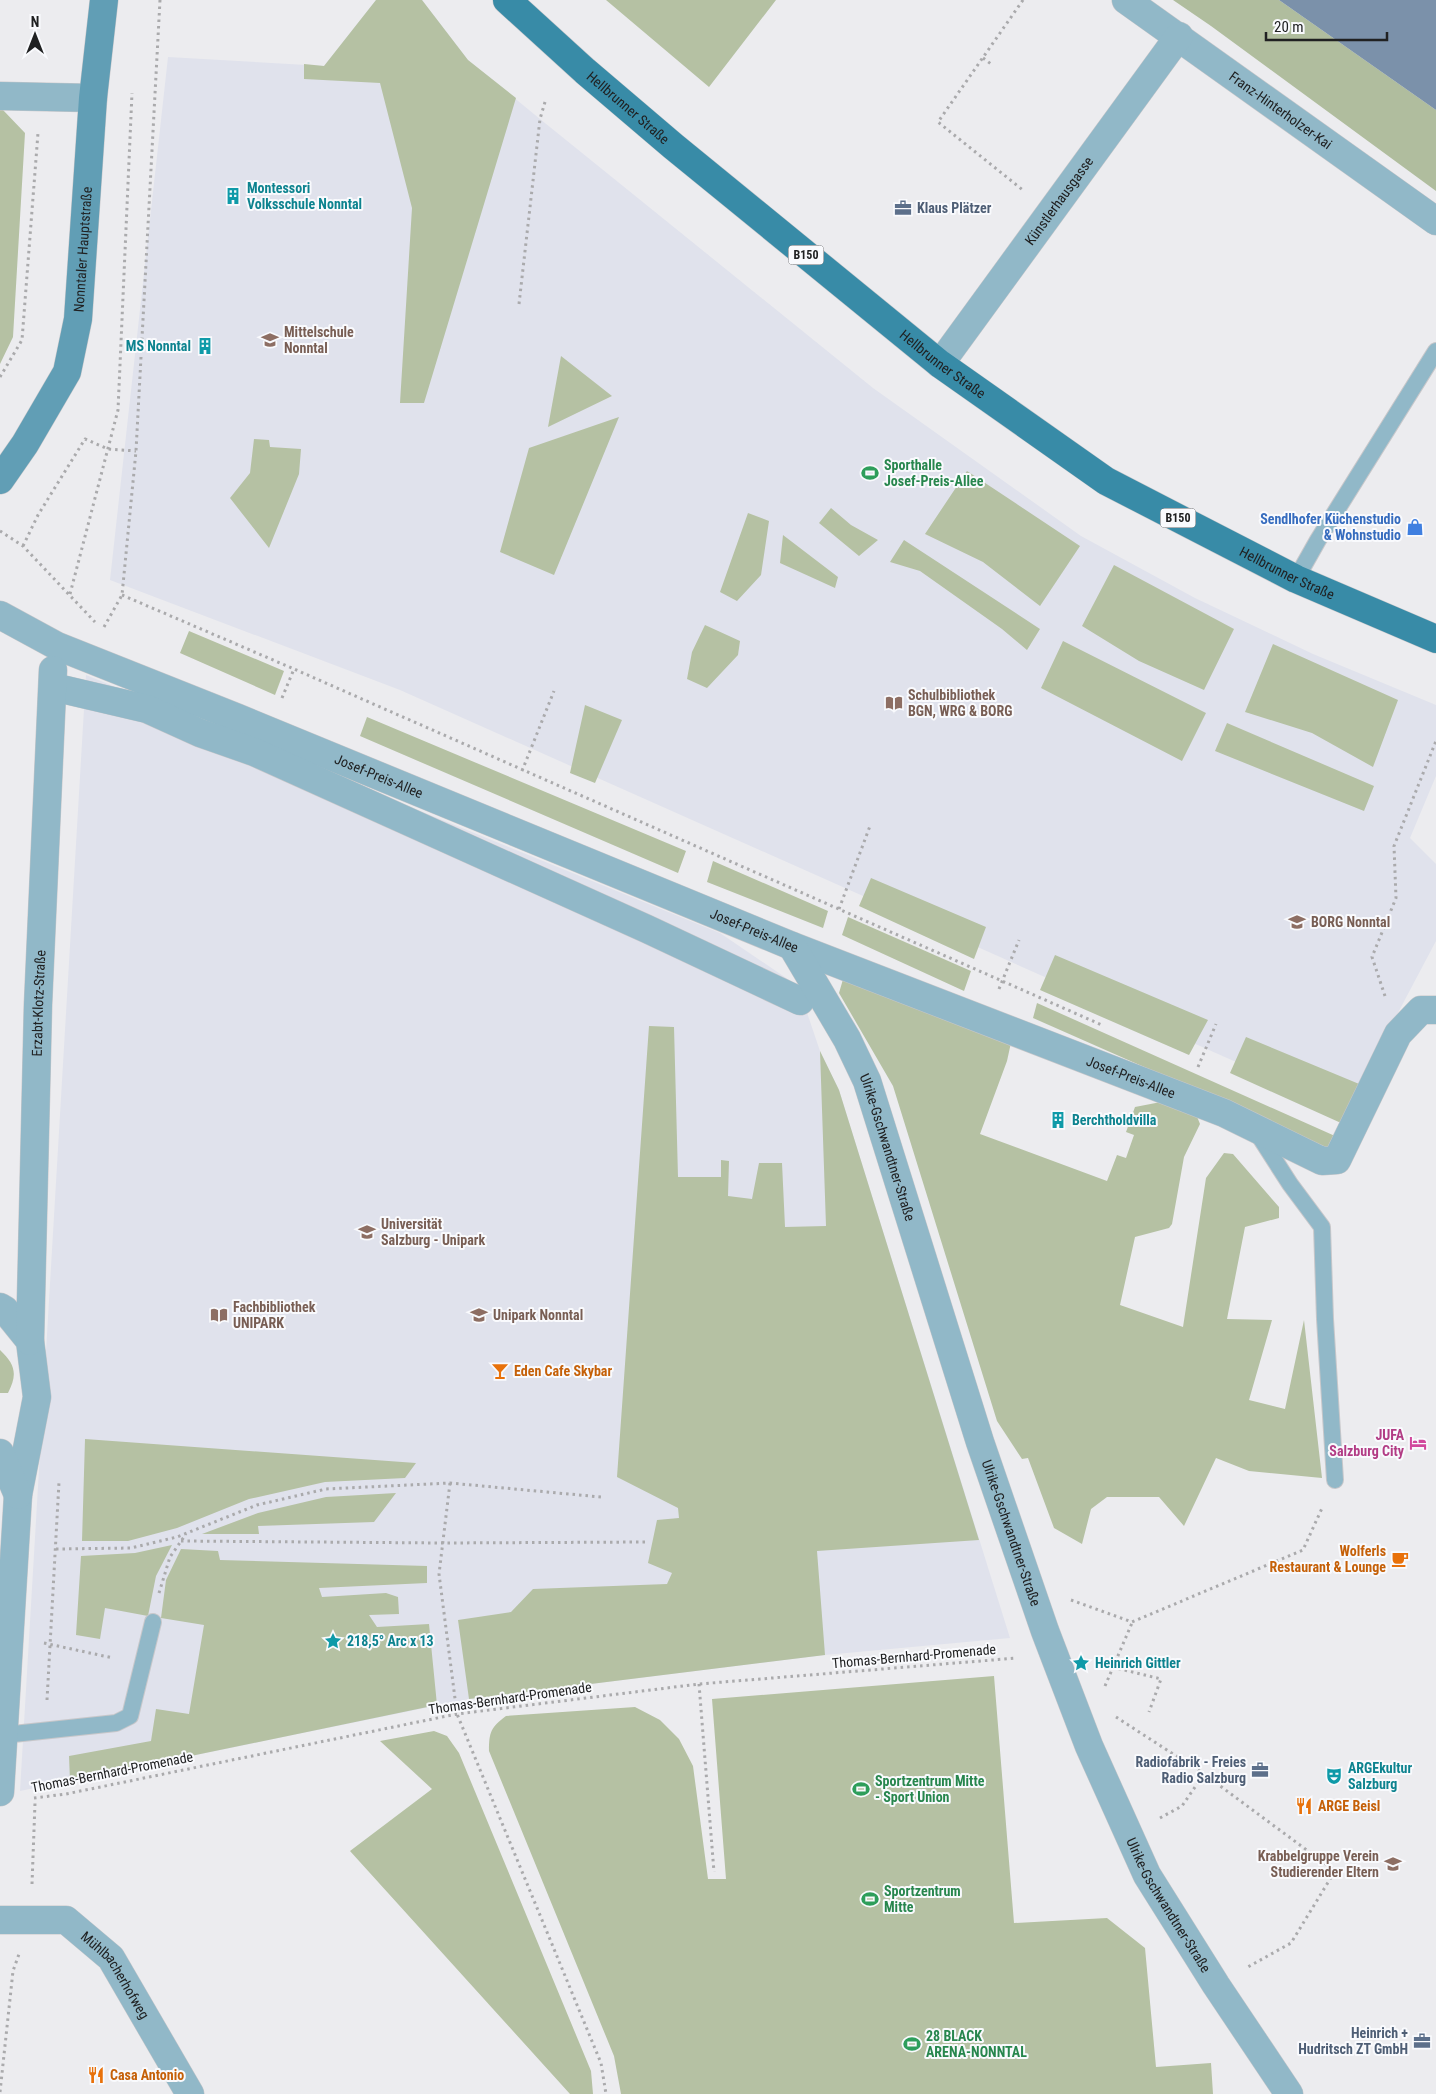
<svg xmlns="http://www.w3.org/2000/svg" width="1436" height="2094" font-family="'Roboto Condensed',sans-serif">
	<style>
		.built { fill: #e0e2ec }
		.green { fill: #b5c1a3 }
		.forest { fill: #b0bd9e }
		.water { fill: #7b91aa }
		.lines { fill: none; stroke-linecap: round; stroke-linejoin: round }
		.lane-casing { stroke: #c7c7ca; stroke-width: 18 }
		.street-casing { stroke: #c7c7ca; stroke-width: 29 }
		.secondary-casing { stroke: #c7c7ca; stroke-width: 29 }
		.primary-casing { stroke: #c7c7ca; stroke-width: 29 }
		.path { stroke: #aaaaac; stroke-width: 3; stroke-dasharray: 2.5 4; stroke-linecap: butt }
		.lane { stroke: #91b8c8; stroke-width: 16 }
		.street { stroke: #91b8c8; stroke-width: 28 }
		.secondary { stroke: #619eb5; stroke-width: 28 }
		.primary { stroke: #388ba7; stroke-width: 28 }
		.labels { text-anchor: middle; stroke-width: 4; stroke-linejoin: round; paint-order: stroke }
		.shield { fill: #f9fafd; stroke: #616264; stroke-width: 1 }
		.shield-label { font-size: 12px; font-weight: bold; fill: #202122 }
		.street-label { font-size: 14px; fill: #202122; stroke: #f9fafd }
		.culture-label { font-size: 14px; font-weight: bold; fill: #0d838f; stroke: #f9fafd; text-anchor: start }
		.service-label { font-size: 14px; font-weight: bold; fill: #4e5e75; stroke: #f9fafd; text-anchor: end }
		.education-label { font-size: 14px; font-weight: bold; fill: #785e54; stroke: #f9fafd; text-anchor: start }
		.leisure-label { font-size: 14px; font-weight: bold; fill: #27864d; stroke: #f9fafd; text-anchor: start }
		.shop-label { font-size: 14px; font-weight: bold; fill: #366cbe; stroke: #f9fafd; text-anchor: end }
		.food-label { font-size: 14px; font-weight: bold; fill: #c56008; stroke: #f9fafd; text-anchor: start }
		.hotel-label { font-size: 14px; font-weight: bold; fill: #b23c85; stroke: #f9fafd; text-anchor: end }
	</style>
	<rect width="100%" height="100%" fill="#ececef"/>
	<path class="built" d="M 376,0 L 422,0 L 468,60 L 540,119 L 873,388 L 1081,536 L 1195,598 L 1313,654 L 1436,705 L 1436,776 L 1410,838 L 1436,864 L 1436,941 L 1346,1111 L 400,690 L 110,580 L 168,57 L 324,66 Z
		M 86,675 L 720,933 L 798,986 L 820,1051 L 839,1090 L 1010,1638 L 825,1655 L 469,1699 L 20,1791 Z"/>
	<path class="green" d="M 376,0 L 422,0 L 468,60 L 516,98 L 424,403 L 400,403 L 412,208 L 380,83 L 304,79 L 304,64 L 324,66 Z
		M 606,0 L 776,0 L 709,87 Z
		M 0,109 L 3,110 L 25,133 L 13,337 L 0,364 Z
		M 561,356 L 612,396 L 548,427 Z
		M 619,417 L 554,575 L 500,552 L 529,448 Z
		M 254,439 L 269,440 L 270,447 L 301,449 L 299,474 L 269,548 L 230,498 L 250,473 Z
		M 967,471 L 1080,546 L 1040,606 L 983,562 L 925,534 Z
		M 831,508 L 851,525 L 878,540 L 859,556 L 819,523 Z
		M 748,513 L 769,521 L 761,575 L 737,601 L 720,592 Z
		M 783,535 L 838,577 L 835,588 L 780,563 Z
		M 904,540 L 1040,629 L 1027,650 L 1002,629 L 920,571 L 890,562 Z
		M 1114,565 L 1234,629 L 1204,690 L 1139,661 L 1082,626 Z
		M 705,625 L 740,641 L 738,655 L 707,688 L 687,679 L 692,652 Z
		M 189,631 L 284,671 L 275,695 L 180,653 Z
		M 1063,641 L 1206,713 L 1182,761 L 1041,688 Z
		M 1273,644 L 1398,700 L 1373,767 L 1312,733 L 1245,712 Z
		M 585,705 L 622,720 L 595,783 L 570,773 Z
		M 367,717 L 686,851 L 678,873 L 360,736 Z
		M 1227,723 L 1374,786 L 1364,811 L 1215,751 Z
		M 713,861 L 828,911 L 823,928 L 707,882 Z
		M 871,878 L 986,927 L 974,959 L 859,906 Z
		M 848,917 L 971,971 L 964,991 L 842,935 Z
		M 1055,955 L 1208,1020 L 1189,1055 L 1040,990 Z
		M 844,976 L 1012,1038 L 1007,1061 L 980,1134 L 1107,1181 L 1117,1155 L 1126,1158 L 1134,1135 L 1126,1132 L 1135,1107 L 1166,1101 L 1194,1109 L 1200,1124 L 1184,1157 L 1172,1224 L 1169,1228 L 1135,1237 L 1120,1305 L 1183,1327 L 1206,1178 L 1224,1153 L 1233,1154 L 1279,1207 L 1279,1218 L 1245,1227 L 1227,1319 L 1272,1320 L 1249,1400 L 1285,1409 L 1304,1320 L 1322,1478 L 1249,1471 L 1216,1458 L 1184,1526 L 1159,1497 L 1107,1497 L 1091,1509 L 1082,1544 L 1054,1528 L 1028,1458 L 1022,1459 L 997,1421 L 893,1086 L 839,993 Z
		M 1037,1003 L 1335,1136 L 1330,1149 L 1033,1018 Z
		M 649,1026 L 674,1027 L 678,1177 L 721,1177 L 721,1160 L 729,1161 L 728,1196 L 752,1199 L 759,1163 L 782,1163 L 785,1227 L 826,1226 L 820,1051 L 839,1090 L 979,1540 L 817,1551 L 825,1655 L 469,1699 L 458,1620 L 511,1612 L 533,1589 L 667,1584 L 672,1573 L 648,1563 L 657,1520 L 679,1518 L 678,1508 L 617,1477 Z
		M 1246,1037 L 1364,1086 L 1341,1123 L 1230,1073 Z
		M 0,1350 C 15,1364 18,1374 8,1393 L 0,1393 Z
		M 85,1439 L 416,1463 L 405,1478 L 325,1482 L 249,1499 L 177,1528 L 128,1541 L 82,1541 Z
		M 396,1493 L 374,1522 L 258,1526 L 259,1534 L 202,1534 L 258,1513 L 326,1497 Z
		M 172,1545 L 156,1576 L 148,1616 L 105,1608 L 100,1639 L 76,1635 L 81,1556 L 135,1553 Z
		M 181,1549 L 218,1551 L 220,1560 L 427,1566 L 427,1583 L 319,1588 L 322,1597 L 386,1593 L 398,1597 L 399,1614 L 369,1615 L 377,1627 L 429,1624 L 437,1705 L 70,1781 L 69,1756 L 151,1741 L 156,1709 L 189,1714 L 204,1625 L 161,1618 L 166,1580 Z
		M 994,1676 L 1014,1923 L 1107,1918 L 1145,1948 L 1156,2067 L 1211,2063 L 1213,2094 L 621,2094 L 614,2056 L 489,1751 C 489,1732 491,1727 506,1716 L 635,1707 L 660,1720 L 679,1739 L 693,1766 L 708,1879 L 726,1879 L 712,1699 Z
		M 434,1731 L 447,1736 L 459,1753 L 591,2071 L 593,2094 L 570,2094 L 350,1851 L 432,1789 L 380,1741 Z"/>
	<path class="forest" d="M 1173,0 L 1279,0 L 1436,110 L 1436,191 L 1211,26 Z"/>
	<path class="water" d="M 1279,0 L 1436,0 L 1436,110 Z"/>
	<g class="lines">
		<g class="lane-casing">
			<path id="lane" d="M 1296,579 L 1318,540 L 1436,351
				M 1256,1131 L 1290,1184 L 1322,1227 L 1325,1319 L 1335,1480
				M 4,1735 L 116,1723 L 130,1716 L 153,1622"/>
		</g>
		<g class="street-casing">
			<g id="street">
				<path id="s1" d="M 1126,0 L 1436,221"/>
				<path d="M 0,96 L 93,98"/>
				<path id="s2" d="M 940,364 L 1179,36"/>
				<path id="s3" d="M 0,615 L 57,646 L 238,718 L 792,946 L 1224,1113 L 1322,1161 L 1337,1160 L 1398,1034 L 1421,1010 L 1436,1010"/>
				<path d="M 53,687 L 147,709 L 200,733 L 254,752 L 647,929 L 800,1001"/>
				<path id="s4" d="M 792,946 L 847,1039 L 867,1081 L 980,1442 L 1045,1631 L 1089,1746 L 1147,1875 L 1216,1985 L 1289,2094"/>
				<path d="M 0,1307 L 5,1310 L 30,1341 L 37,1397 L 18,1495 L 0,1792"/>
				<path id="s5" d="M 30,1341 L 38,1005 L 53,670"/>
				<path d="M 0,1453 L 18,1495"/>
				<path id="s6" d="M 0,1920 L 66,1920 L 111,1958 L 190,2094"/>
			</g>
		</g>
		<g class="secondary-casing">
			<g id="secondary">
				<path id="s7" d="M 0,480 L 25,444 L 67,372 L 78,319 L 93,98 L 104,0"/>
			</g>
		</g>
		<g class="primary-casing">
			<g id="primary">
				<path id="s8" d="M 507,0 L 585,71 L 673,146 L 940,364 L 1106,481 L 1296,579 L 1436,639"/>
			</g>
		</g>
		<path class="path" d="M 1023,0 L 938,122 L 1024,191
			M 983,58 L 991,64
			M 519,304 L 540,119 L 545,102
			M 0,377 L 22,340 L 38,133
			M 0,531 L 23,546 L 95,622
			M 23,546 L 38,515 L 85,439 L 108,449 L 136,451
			M 70,594 L 118,410 L 132,93
			M 122,595 L 294,669
			M 104,627 L 122,595 L 136,451 L 160,0
			M 282,698 L 294,669 L 1102,1025
			M 522,771 L 554,691
			M 839,909 L 870,826
			M 999,989 L 1019,940
			M 1385,996 L 1372,957 L 1396,898 L 1394,846 L 1436,741
			M 1198,1067 L 1216,1024
			M 450,1483 L 439,1574 L 457,1714 L 601,2063 L 606,2094
			M 181,1541 L 443,1543 L 648,1542
			M 56,1549 L 131,1548 L 177,1537 L 257,1505 L 326,1489 L 450,1483 L 601,1497
			M 159,1593 L 170,1557 L 186,1534
			M 1071,1600 L 1132,1622 L 1303,1550 L 1323,1506
			M 44,1643 L 113,1658
			M 1112,1667 L 1161,1679 L 1149,1712
			M 699,1684 L 714,1872
			M 1105,1686 L 1132,1623
			M 47,1700 L 59,1482
			M 1116,1717 L 1204,1774
			M 34,1798 L 66,1794 L 457,1714 L 699,1684 L 1017,1658
			M 1160,1818 L 1182,1806 L 1204,1774 L 1335,1871 L 1291,1943 L 1246,1968
			M 32,1884 L 35,1803
			M 0,2092 L 13,1971 L 19,1954"/>
		<use href="#lane" class="lane"/>
		<use href="#street" class="street"/>
		<use href="#secondary" class="secondary"/>
		<use href="#primary" class="primary"/>
	</g>
	<defs>
		<g id="building-bare" transform="scale(1.35)"><path d="M-4-6H4V6H1V3H-1V6H-4ZM-2.5-4.3h1.7v1.8h-1.7ZM.8-4.3h1.7v1.8H.8ZM-2.5-1h1.7V.8h-1.7ZM.8-1h1.7V.8H.8Z" fill="#0f9aa8" stroke="#f9fafd" stroke-width="2.5" paint-order="stroke"/></g>
		<g id="office-bare" transform="scale(1.35)"><path d="M-6-3h4V-5.5h4V-3h4V5H-6ZM-1-4.5V-3h2v-1.5ZM-6 0V1H6V0Z" fill="#5c6f8a" stroke="#f9fafd" stroke-width="2.5" paint-order="stroke"/></g>
		<g id="school-bare" transform="scale(1.35)"><path d="M0-5L7-2L0 1L-7-2ZM-4 1L0 2.5L4 1V4Q0 6-4 4Z" fill="#8d6e63" stroke="#f9fafd" stroke-width="2.5" paint-order="stroke"/></g>
		<g id="stadium-bare" transform="scale(1.35)"><path d="M0-5a6.5 5 0 1 0 0 10a6.5 5 0 1 0 0-10ZM-3.5-1.8h7v3.6h-7Z" fill="#2e9e5b" stroke="#f9fafd" stroke-width="2.5" paint-order="stroke"/></g>
		<g id="shop-bare" transform="scale(1.35)"><path d="M-5-2.5h2.3a2.7 3.5 0 0 1 5.4 0H5L5.5 6h-11ZM-1.5-2.5h3a1.5 2.3 0 0 0-3 0Z" fill="#3f7fe0" stroke="#f9fafd" stroke-width="2.5" paint-order="stroke"/></g>
		<g id="library-bare" transform="scale(1.35)"><path d="M-6-4Q-3-5.5-.7-3.5V5Q-3 3-6 4ZM6-4Q3-5.5 .7-3.5V5Q3 3 6 4Z" fill="#8d6e63" stroke="#f9fafd" stroke-width="2.5" paint-order="stroke"/></g>
		<g id="university-bare" transform="scale(1.35)"><path d="M0-5L7-2L0 1L-7-2ZM-4 1L0 2.5L4 1V4Q0 6-4 4Z" fill="#8d6e63" stroke="#f9fafd" stroke-width="2.5" paint-order="stroke"/></g>
		<g id="bar-bare" transform="scale(1.35)"><path d="M-6-5H6L.8 .8V4.5H3.5V6h-7V4.5H-.8V.8Z" fill="#e8710a" stroke="#f9fafd" stroke-width="2.5" paint-order="stroke"/></g>
		<g id="hotel-bare" transform="scale(1.35)"><path d="M-6-4.5h1.5V1H6V5H4.5V3h-9V5H-6ZM-4 0a1.8 1.8 0 1 1 3.6 0ZM.5 0V-2.5h3Q6-2.5 6 0Z" fill="#d1479c" stroke="#f9fafd" stroke-width="2.5" paint-order="stroke"/></g>
		<g id="cafe-bare" transform="scale(1.35)"><path d="M-5.5-4.5H6V0H3Q3 3.5 0 3.5H-2.5Q-5.5 3.5-5.5 0ZM3-3.2v2h1.7v-2ZM-6 4.5H4V6H-6Z" fill="#e8710a" stroke="#f9fafd" stroke-width="2.5" paint-order="stroke"/></g>
		<g id="sight-bare" transform="scale(1.35)"><path d="M0-6L1.8-2.2L6-1.7L2.9 1.2L3.7 5.4L0 3.3L-3.7 5.4L-2.9 1.2L-6-1.7L-1.8-2.2Z" fill="#0f9aa8" stroke="#f9fafd" stroke-width="2.5" paint-order="stroke"/></g>
		<g id="theatre-bare" transform="scale(1.35)"><path d="M-5-5.5Q0-4 5-5.5V0Q5 5 0 6Q-5 5-5 0ZM-3.3-2.5H-1v1.5H-3.3ZM1-2.5H3.3v1.5H1ZM-2.8 1Q0 5.5 2.8 1Z" fill="#0f9aa8" stroke="#f9fafd" stroke-width="2.5" paint-order="stroke"/></g>
		<g id="restaurant-bare" transform="scale(1.35)"><path d="M-5-6h1v4h1v-4h1v4h1v-4h1v5L-1.5 .5V6h-2V.5L-5-1ZM5-6V6H3V1.5H1.5Q1.5-4 5-6Z" fill="#e8710a" stroke="#f9fafd" stroke-width="2.5" paint-order="stroke"/></g>
	</defs>
	<g fill-rule="evenodd">
		<use href="#building-bare" x="233" y="196"/>
		<use href="#office-bare" x="903" y="208"/>
		<use href="#school-bare" x="270" y="340"/>
		<use href="#building-bare" x="205" y="346"/>
		<use href="#stadium-bare" x="870" y="473"/>
		<use href="#shop-bare" x="1415" y="527"/>
		<use href="#library-bare" x="894" y="703"/>
		<use href="#school-bare" x="1297" y="922"/>
		<use href="#building-bare" x="1058" y="1120"/>
		<use href="#university-bare" x="367" y="1232"/>
		<use href="#library-bare" x="219" y="1315"/>
		<use href="#university-bare" x="479" y="1315"/>
		<use href="#bar-bare" x="500" y="1371"/>
		<use href="#hotel-bare" x="1418" y="1443"/>
		<use href="#cafe-bare" x="1400" y="1559"/>
		<use href="#sight-bare" x="333" y="1641"/>
		<use href="#sight-bare" x="1081" y="1663"/>
		<use href="#office-bare" x="1260" y="1770"/>
		<use href="#theatre-bare" x="1334" y="1776"/>
		<use href="#stadium-bare" x="861" y="1789"/>
		<use href="#restaurant-bare" x="1304" y="1806"/>
		<use href="#school-bare" x="1393" y="1864"/>
		<use href="#stadium-bare" x="870" y="1899"/>
		<use href="#office-bare" x="1422" y="2041"/>
		<use href="#stadium-bare" x="912" y="2044"/>
		<use href="#restaurant-bare" x="96" y="2075"/>
	</g>
	<g class="labels">
		<g class="shield">
			<rect x="788.5" y="245.5" width="35" height="19" rx="4"/>
			<rect x="1160.5" y="508.5" width="35" height="19" rx="4"/>
		</g>
		<g class="shield-label">
			<text x="806" y="259">B150</text>
			<text x="1178" y="522">B150</text>
		</g>
		<g class="street-label">
			<text dy="5" stroke="none"><textPath href="#s8" startOffset="162">Hellbrunner Straße</textPath></text>
			<text dy="5" stroke="none"><textPath href="#s1" startOffset="190">Franz-Hinterholzer-Kai</textPath></text>
			<text dy="5" stroke="none"><textPath href="#s2" startOffset="202">Künstlerhausgasse</textPath></text>
			<text dy="5" stroke="none"><textPath href="#s7" startOffset="251">Nonntaler Hauptstraße</textPath></text>
			<text dy="5" stroke="none"><textPath href="#s8" startOffset="568">Hellbrunner Straße</textPath></text>
			<text dy="5" stroke="none"><textPath href="#s8" startOffset="972">Hellbrunner Straße</textPath></text>
			<text dy="5" stroke="none"><textPath href="#s3" startOffset="412">Josef-Preis-Allee</textPath></text>
			<text dy="5" stroke="none"><textPath href="#s3" startOffset="818">Josef-Preis-Allee</textPath></text>
			<text dy="5" stroke="none"><textPath href="#s5" startOffset="338">Erzabt-Klotz-Straße</textPath></text>
			<text dy="5" stroke="none"><textPath href="#s3" startOffset="1222">Josef-Preis-Allee</textPath></text>
			<text dy="5" stroke="none"><textPath href="#s4" startOffset="224">Ulrike-Gschwandtner-Straße</textPath></text>
			<text dy="5" stroke="none"><textPath href="#s4" startOffset="629">Ulrike-Gschwandtner-Straße</textPath></text>
			<text transform="translate(914 1656) rotate(-5)" y="5">Thomas-Bernhard-Promenade</text>
			<text transform="translate(510 1698) rotate(-8)" y="5">Thomas-Bernhard-Promenade</text>
			<text transform="translate(112 1772) rotate(-11)" y="5">Thomas-Bernhard-Promenade</text>
			<text dy="5" stroke="none"><textPath href="#s4" startOffset="1034">Ulrike-Gschwandtner-Straße</textPath></text>
			<text dy="5" stroke="none"><textPath href="#s6" startOffset="141">Mühlbacherhofweg</textPath></text>
		</g>
		<g class="culture-label">
			<text x="247" y="193">Montessori<tspan x="247" dy="16">Volksschule Nonntal</tspan></text>
			<text x="191" y="351" text-anchor="end">MS Nonntal</text>
			<text x="1072" y="1125">Berchtholdvilla</text>
			<text x="347" y="1646">218,5° Arc x 13</text>
			<text x="1095" y="1668">Heinrich Gittler</text>
			<text x="1348" y="1773">ARGEkultur<tspan x="1348" dy="16">Salzburg</tspan></text>
		</g>
		<g class="service-label">
			<text x="917" y="213" text-anchor="start">Klaus Plätzer</text>
			<text x="1246" y="1767">Radiofabrik - Freies<tspan x="1246" dy="16">Radio Salzburg</tspan></text>
			<text x="1408" y="2038">Heinrich +<tspan x="1408" dy="16">Hudritsch ZT GmbH</tspan></text>
		</g>
		<g class="education-label">
			<text x="284" y="337">Mittelschule<tspan x="284" dy="16">Nonntal</tspan></text>
			<text x="908" y="700">Schulbibliothek<tspan x="908" dy="16">BGN, WRG &amp; BORG</tspan></text>
			<text x="1311" y="927">BORG Nonntal</text>
			<text x="381" y="1229">Universität<tspan x="381" dy="16">Salzburg - Unipark</tspan></text>
			<text x="233" y="1312">Fachbibliothek<tspan x="233" dy="16">UNIPARK</tspan></text>
			<text x="493" y="1320">Unipark Nonntal</text>
			<text x="1379" y="1861" text-anchor="end">Krabbelgruppe Verein<tspan x="1379" dy="16">Studierender Eltern</tspan></text>
		</g>
		<g class="leisure-label">
			<text x="884" y="470">Sporthalle<tspan x="884" dy="16">Josef-Preis-Allee</tspan></text>
			<text x="875" y="1786">Sportzentrum Mitte<tspan x="875" dy="16">- Sport Union</tspan></text>
			<text x="884" y="1896">Sportzentrum<tspan x="884" dy="16">Mitte</tspan></text>
			<text x="926" y="2041">28 BLACK<tspan x="926" dy="16">ARENA-NONNTAL</tspan></text>
		</g>
		<g class="shop-label">
			<text x="1401" y="524">Sendlhofer Küchenstudio<tspan x="1401" dy="16">&amp; Wohnstudio</tspan></text>
		</g>
		<g class="food-label">
			<text x="514" y="1376">Eden Cafe Skybar</text>
			<text x="1386" y="1556" text-anchor="end">Wolferls<tspan x="1386" dy="16">Restaurant &amp; Lounge</tspan></text>
			<text x="1318" y="1811">ARGE Beisl</text>
			<text x="110" y="2080">Casa Antonio</text>
		</g>
		<g class="hotel-label">
			<text x="1404" y="1440">JUFA<tspan x="1404" dy="16">Salzburg City</tspan></text>
		</g>
	</g>
	<g transform="translate(35 35)" stroke="#f9fafd" stroke-width="4" paint-order="stroke">
	<path d="M0-4L9 19L0 12L-9 19Z" fill="#202122"/>
	<text y="-8" font-size="14" font-weight="bold" text-anchor="middle" fill="#202122">N</text>
	</g>
	<path d="M1266 32v8h121v-8" fill="none" stroke="#202122" stroke-width="2.5"/>
	<text x="1274" y="32" font-size="15" fill="#202122" stroke="#f9fafd" stroke-width="4" paint-order="stroke">20 m</text>
</svg>
